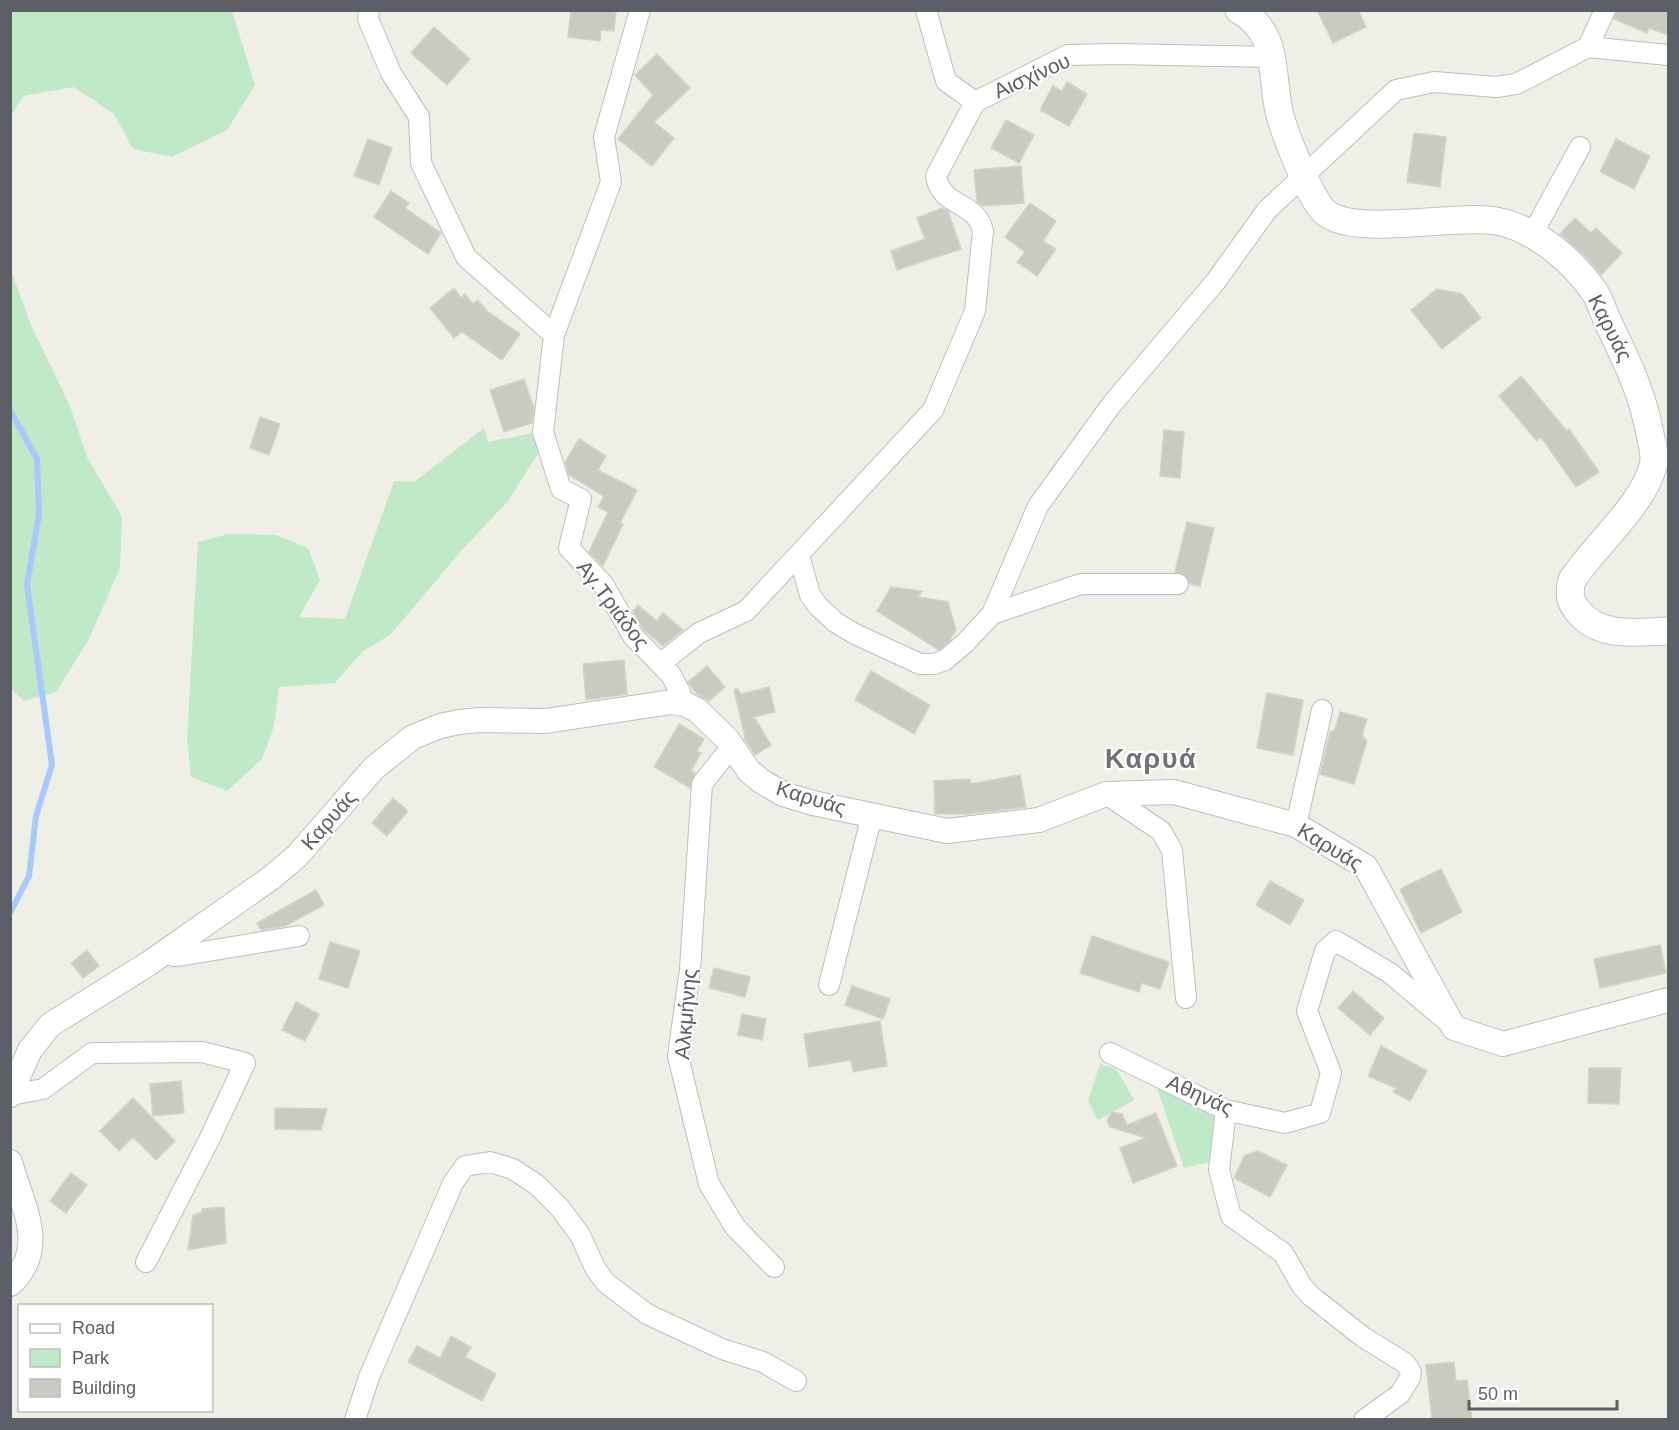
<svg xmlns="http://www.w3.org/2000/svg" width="1679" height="1430" font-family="Helvetica,sans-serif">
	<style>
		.green { fill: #c0e9c7 }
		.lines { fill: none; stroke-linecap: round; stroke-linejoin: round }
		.stream { stroke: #a6caff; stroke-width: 6 }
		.building { fill: #cbcac1; stroke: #d5d3c3; stroke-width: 1.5 }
		.minor-casing { stroke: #bcbec4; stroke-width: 22 }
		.tertiary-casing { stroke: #bcbec4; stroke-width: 26 }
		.secondary-casing { stroke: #bfc1c9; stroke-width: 29 }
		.minor { stroke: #fff; stroke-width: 20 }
		.tertiary { stroke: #fff; stroke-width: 24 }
		.secondary { stroke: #fff; stroke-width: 27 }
		.labels { text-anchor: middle; stroke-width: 4.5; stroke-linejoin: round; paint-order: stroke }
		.street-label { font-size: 21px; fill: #5d5f66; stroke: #fff }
		.district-label { font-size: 27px; font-weight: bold; letter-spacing: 1.5px; fill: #6e7178; stroke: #fff }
	</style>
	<rect width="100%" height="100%" fill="#f0efe5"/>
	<path class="green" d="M 11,10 L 232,11 L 255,85 L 227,130 L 172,157 L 133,149 L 114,114 L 74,87 L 23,96 L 11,116 Z
		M 11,271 L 31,325 L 70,406 L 87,457 L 122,517 L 120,568 L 89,639 L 56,692 L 24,701 L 10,688 Z
		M 484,428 L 488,442 L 538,432 L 542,447 L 508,501 L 462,550 L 390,635 L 363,651 L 335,683 L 279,687 L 274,726 L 262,759 L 227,791 L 191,777 L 187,739 L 198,542 L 228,534 L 276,535 L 308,548 L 320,580 L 299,617 L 345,619 L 394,481 L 414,482 Z
		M 1100,1064 L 1116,1069 L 1134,1100 L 1098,1120 L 1088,1101 Z
		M 1156,1085 L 1215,1110 L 1209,1162 L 1184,1168 Z"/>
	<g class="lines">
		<path class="stream" d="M 10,410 L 37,459 L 39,514 L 27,585 L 52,765 L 36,816 L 29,876 L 10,913"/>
	</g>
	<path class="building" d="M 571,10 L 616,10 L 614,31 L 601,30 L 600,41 L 568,37 Z
		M 1317,10 L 1358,10 L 1366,27 L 1333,43 Z
		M 1617,10 L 1668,10 L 1668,35 L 1649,28 L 1647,33 L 1614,19 Z
		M 434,27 L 470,59 L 447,85 L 411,53 Z
		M 657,54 L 690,88 L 654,122 L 674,138 L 652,166 L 618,139 L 653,95 L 635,75 Z
		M 1067,82 L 1087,94 L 1069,126 L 1040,110 L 1053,86 L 1062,91 Z
		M 1006,120 L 1034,135 L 1019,163 L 991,148 Z
		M 1414,133 L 1446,137 L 1440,187 L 1407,182 Z
		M 368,139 L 392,148 L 379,185 L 354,176 Z
		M 1616,139 L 1650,156 L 1634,189 L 1600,172 Z
		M 1021,166 L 1024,203 L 983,206 L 977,201 L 974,170 Z
		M 391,191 L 409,203 L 405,208 L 441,233 L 428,254 L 374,217 Z
		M 1030,203 L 1056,221 L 1043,241 L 1056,249 L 1037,276 L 1017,262 L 1025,252 L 1005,237 Z
		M 942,208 L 948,211 L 961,249 L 897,270 L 891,251 L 925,239 L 917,218 Z
		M 1575,218 L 1591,233 L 1596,228 L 1622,253 L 1601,275 L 1586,257 L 1560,234 Z
		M 454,288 L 461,298 L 465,294 L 473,304 L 478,300 L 487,311 L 520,334 L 502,360 L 462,332 L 454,338 L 430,308 Z
		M 1437,289 L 1462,294 L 1481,318 L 1442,349 L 1411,310 Z
		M 1521,376 L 1567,431 L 1569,429 L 1599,472 L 1576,487 L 1541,437 L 1537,441 L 1499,396 Z
		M 524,379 L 534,408 L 532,423 L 504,432 L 490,390 Z
		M 260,417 L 280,424 L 269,455 L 250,448 Z
		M 1164,430 L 1184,432 L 1180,478 L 1160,476 Z
		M 579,439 L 606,456 L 598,470 L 637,490 L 620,523 L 623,524 L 603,566 L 589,552 L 608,512 L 598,507 L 604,496 L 569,475 L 565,462 Z
		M 1187,522 L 1214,528 L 1200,586 L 1190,584 L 1184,574 L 1175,572 Z
		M 891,587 L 922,591 L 918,597 L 948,602 L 956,630 L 949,641 L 939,650 L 877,611 Z
		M 638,605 L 657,621 L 663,613 L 683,630 L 663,646 L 643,629 L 633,611 Z
		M 624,660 L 627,694 L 586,700 L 583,664 Z
		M 707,666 L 725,687 L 709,701 L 696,693 L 688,682 Z
		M 871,671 L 930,705 L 914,734 L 855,700 Z
		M 769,687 L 775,712 L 754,717 L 771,745 L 755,755 L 744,738 L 745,737 L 734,690 L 737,688 L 741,694 Z
		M 1267,693 L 1303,700 L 1293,755 L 1257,748 Z
		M 1340,712 L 1367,719 L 1362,735 L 1367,741 L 1354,784 L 1320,774 L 1330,732 L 1335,730 Z
		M 679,724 L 704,739 L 697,751 L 701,753 L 691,771 L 695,773 L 690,788 L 654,767 Z
		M 1020,775 L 1026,807 L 970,814 L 935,814 L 934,781 L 970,779 L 971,784 Z
		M 393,798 L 408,811 L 387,836 L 372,823 Z
		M 1441,869 L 1462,912 L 1421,933 L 1400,889 Z
		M 1270,881 L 1304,900 L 1290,925 L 1256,905 Z
		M 316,890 L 324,905 L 285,926 L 261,930 L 257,923 Z
		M 1092,936 L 1169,962 L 1160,989 L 1142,983 L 1139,992 L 1080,973 Z
		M 330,942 L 360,951 L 348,988 L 319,979 Z
		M 1660,945 L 1666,973 L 1600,988 L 1594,959 Z
		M 87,950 L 99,966 L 83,978 L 71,963 Z
		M 714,968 L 750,977 L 745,997 L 709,988 Z
		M 852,986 L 890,999 L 883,1019 L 845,1005 Z
		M 1353,991 L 1384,1018 L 1370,1035 L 1338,1008 Z
		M 296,1002 L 319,1014 L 305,1041 L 282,1030 Z
		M 742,1014 L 766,1019 L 762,1040 L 738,1035 Z
		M 880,1021 L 887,1066 L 853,1072 L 851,1060 L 809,1067 L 804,1034 Z
		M 1381,1046 L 1427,1071 L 1410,1101 L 1393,1092 L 1396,1088 L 1368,1076 Z
		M 1589,1068 L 1621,1068 L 1619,1104 L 1588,1103 Z
		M 181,1081 L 184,1113 L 153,1116 L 150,1084 Z
		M 133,1098 L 175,1141 L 156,1160 L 133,1137 L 119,1151 L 100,1131 Z
		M 275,1108 L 327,1109 L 321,1130 L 275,1129 Z
		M 1112,1112 L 1122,1114 L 1127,1125 L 1156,1113 L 1177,1166 L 1133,1183 L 1120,1148 L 1146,1138 L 1110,1127 L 1107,1120 Z
		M 1258,1151 L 1287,1165 L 1270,1197 L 1234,1178 L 1245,1155 Z
		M 71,1173 L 87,1185 L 66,1213 L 50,1201 Z
		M 224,1207 L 226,1243 L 188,1250 L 193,1215 L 202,1212 L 202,1209 Z
		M 451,1336 L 471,1347 L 465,1357 L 496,1374 L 482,1401 L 408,1362 L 417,1346 L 440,1358 Z
		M 1454,1362 L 1456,1381 L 1467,1380 L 1472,1419 L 1432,1419 L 1426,1365 Z"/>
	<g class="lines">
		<g class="minor-casing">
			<path id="minor" d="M 369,10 L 368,19 L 391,73 L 419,117 L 421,163 L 466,257 L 554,335
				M 640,10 L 604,137 L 611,182 L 554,335 L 543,432 L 561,489 L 581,499 L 569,548 L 603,584 L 633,636 L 671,675 L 680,692 L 682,703
				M 926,10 L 946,81 L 975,102 L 1068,55 L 1116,54 L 1272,57
				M 1588,47 L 1668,55
				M 1532,235 L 1580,147
				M 799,555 L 810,595 L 818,606 L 835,622 L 855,634 L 920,664 L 934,664 L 945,660 L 965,643 L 992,614 L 1038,506 L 1112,404 L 1216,281 L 1267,210 L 1396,90 L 1434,82 L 1496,87 L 1516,84 L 1588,47 L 1605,10
				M 992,614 L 1081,584 L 1178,584
				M 660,664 L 699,633 L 746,611 L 933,410 L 975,311 L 983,231 C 976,200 941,208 936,176 L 975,102
				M 732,746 L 702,784 L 690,969 L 678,1056 L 709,1184 L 735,1227 L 774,1267
				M 1106,794 L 1161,831 L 1172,850 L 1186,998
				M 1296,825 L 1322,710
				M 165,953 L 174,956 L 184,955 L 299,936
				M 829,985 L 872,815
				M 1110,1053 L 1226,1110 L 1285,1123 L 1320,1113 L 1331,1073 L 1307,1011 L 1325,951 L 1336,941 L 1390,973 L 1448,1022
				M 10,1095 L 43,1089 L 92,1053 L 202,1052 L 245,1063 L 209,1140 L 146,1262
				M 1226,1110 L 1219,1170 L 1231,1216 L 1283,1253 L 1302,1286 L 1311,1296 L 1363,1337 L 1405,1363 L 1411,1372 L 1410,1378 L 1400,1394 L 1364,1420
				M 355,1420 L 369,1377 L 453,1183 L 465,1166 L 490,1162 L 513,1169 L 537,1185 L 560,1208 L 580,1235 L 595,1268 L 606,1283 L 647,1314 L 722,1349 L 763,1362 L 796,1381"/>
		</g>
		<g class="tertiary-casing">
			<path id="tertiary" d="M 10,1095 L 30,1050 L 50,1025 L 148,964 L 271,878 L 297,856 L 374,768 L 413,737 L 440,726 L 459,722 L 480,720 L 546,721 L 671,702 L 685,704 L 697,710 L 727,739 L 749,771 L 761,781 L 783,794 L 813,803 L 947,831 L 1039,820 L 1106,794 L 1174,792 L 1296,825 L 1366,867 L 1454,1028 L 1503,1044 L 1668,1000
				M 10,1162 C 21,1204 50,1248 10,1284"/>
		</g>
		<g class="secondary-casing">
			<path id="secondary" d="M 1239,10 C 1278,32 1271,69 1278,106 C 1281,126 1311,202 1326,213 C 1356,237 1456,214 1496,221 C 1535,228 1572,260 1594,291 C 1600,300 1603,311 1607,320 C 1626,360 1642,391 1650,434 C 1652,444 1656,456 1653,466 C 1643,505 1594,546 1572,580 C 1569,592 1569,600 1577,610 C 1599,639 1637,632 1668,631"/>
		</g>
		<use href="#minor" class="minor"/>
		<use href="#tertiary" class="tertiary"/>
		<use href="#secondary" class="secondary"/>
	</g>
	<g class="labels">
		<g class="street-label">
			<text transform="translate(1032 76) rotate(-24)" y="7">Αισχίνου</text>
			<text transform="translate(1610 328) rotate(63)" y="7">Καρυάς</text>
			<text transform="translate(613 605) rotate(53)" y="7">Αγ.Τριάδος</text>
			<text transform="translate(811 798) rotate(17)" y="7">Καρυάς</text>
			<text transform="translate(329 820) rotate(-49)" y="7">Καρυάς</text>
			<text transform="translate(1330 847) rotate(31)" y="7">Καρυάς</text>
			<text transform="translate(686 1014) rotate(-85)" y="7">Αλκμήνης</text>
			<text transform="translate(1200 1095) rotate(24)" y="7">Αθηνάς</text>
		</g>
		<g class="district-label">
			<text x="1151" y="768">Καρυά</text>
		</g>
	</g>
	<rect width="1679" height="1430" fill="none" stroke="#5d5f66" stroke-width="24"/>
	<rect x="18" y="1304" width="195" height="108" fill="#ffffff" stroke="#bebfc2" stroke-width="1.5"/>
	<rect x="30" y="1324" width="30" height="9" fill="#ffffff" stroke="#bebfc2" stroke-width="1.5"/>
	<text x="72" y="1334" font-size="18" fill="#5d5f66">Road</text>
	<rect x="30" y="1349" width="30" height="18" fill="#c0e9c7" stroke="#bebfc2" stroke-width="1.5"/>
	<text x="72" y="1364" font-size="18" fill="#5d5f66">Park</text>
	<rect x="30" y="1379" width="30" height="18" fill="#cbcac1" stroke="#bebfc2" stroke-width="1.5"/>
	<text x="72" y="1394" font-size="18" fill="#5d5f66">Building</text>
	<path d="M1469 1400v9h148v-9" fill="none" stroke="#5d5f66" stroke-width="3"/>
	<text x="1478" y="1400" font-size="18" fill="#5d5f66" stroke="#ffffff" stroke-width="4.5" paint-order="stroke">50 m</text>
</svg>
